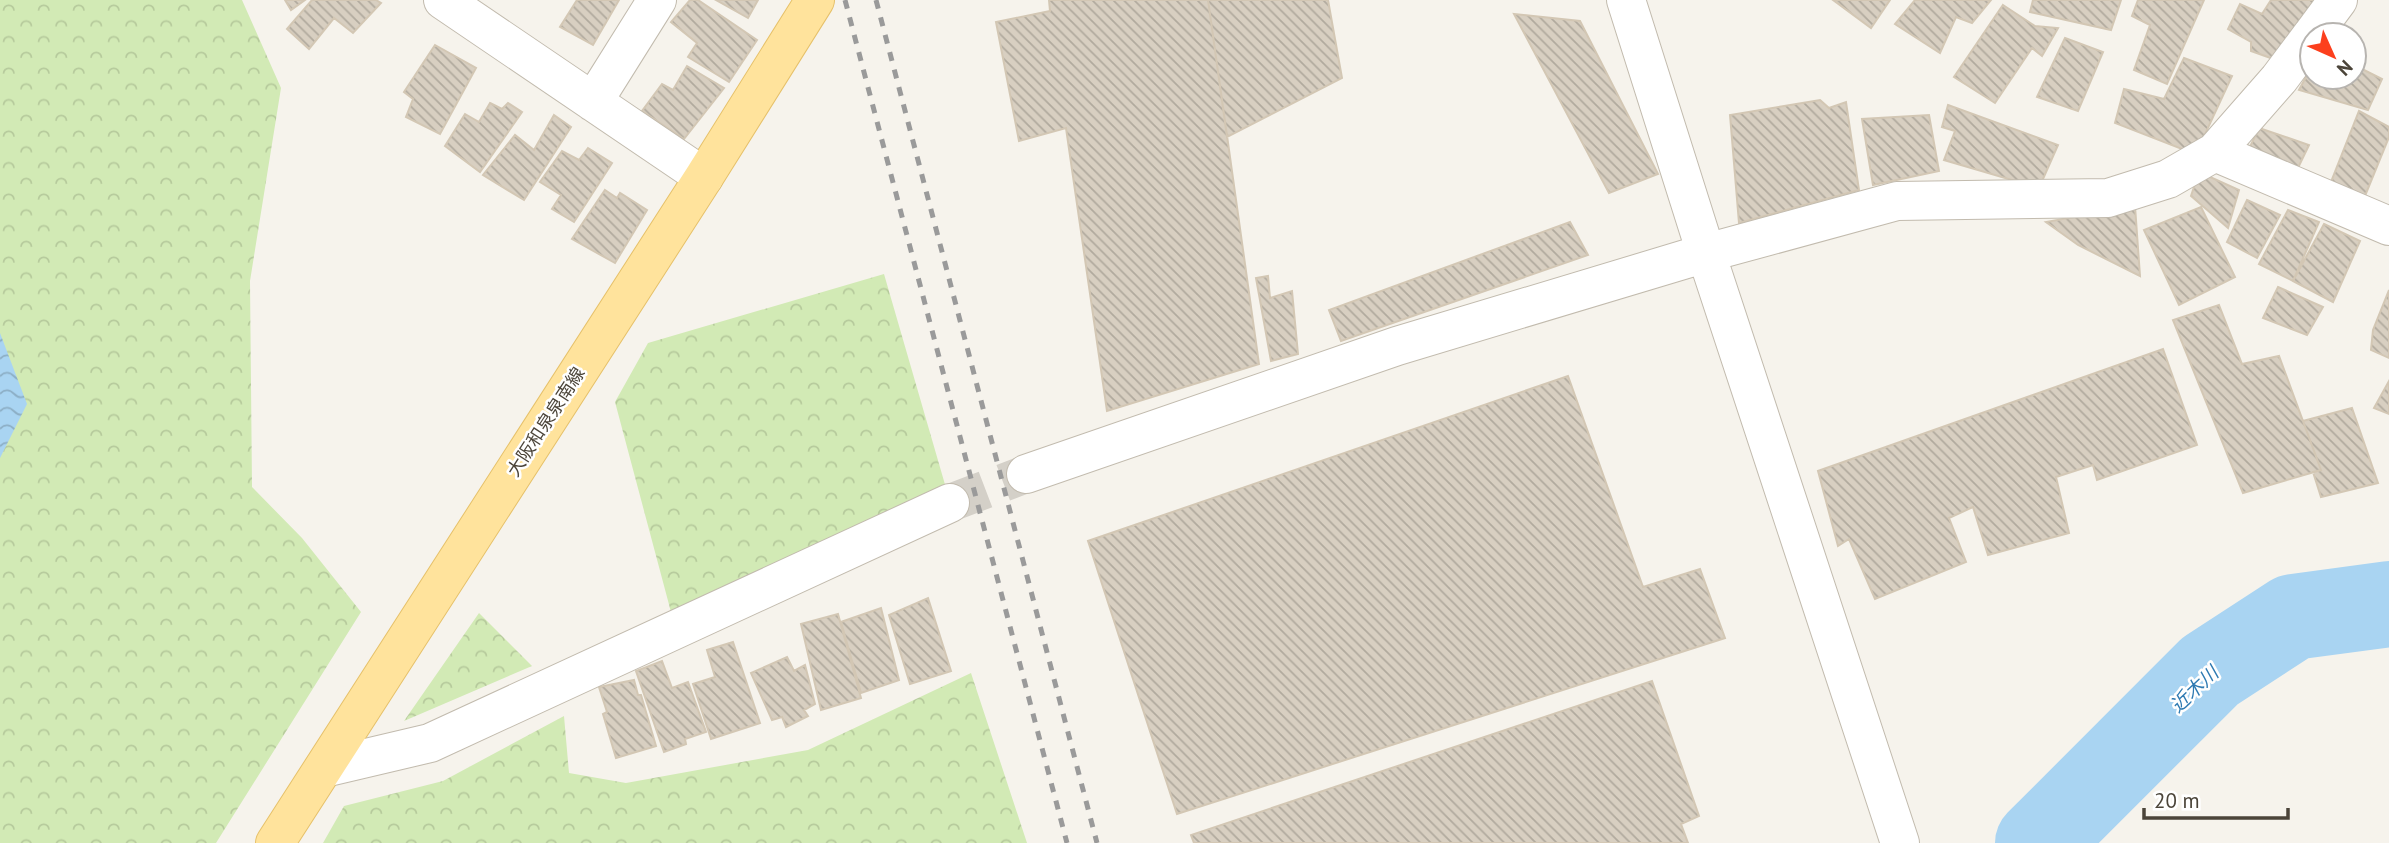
<svg xmlns="http://www.w3.org/2000/svg" width="2389" height="843" font-family="'PT Sans','Noto Sans JP',sans-serif">
	<style>
		.forest { fill: url(#forest-crowns) }
		.water { fill: url(#water-waves) }
		.lines { fill: none; stroke-linecap: round; stroke-linejoin: round }
		.river { stroke: #a9d4f2; stroke-width: 86 }
		.building { fill: url(#building-back-hatch); stroke: #d3c7b4; stroke-width: 2 }
		.minor-tunnel { stroke: #d4d0c8; stroke-width: 38; stroke-dasharray: 38 19; stroke-linecap: butt }
		.minor-casing { stroke: #c2bbae; stroke-width: 40 }
		.primary-casing { stroke: #e6c16a; stroke-width: 40 }
		.minor { stroke: #fff; stroke-width: 38 }
		.primary { stroke: #ffe39c; stroke-width: 38 }
		.rail { stroke: #9a9a9a; stroke-width: 5; stroke-dasharray: 9 9; stroke-linecap: butt }
		.labels { text-anchor: middle; stroke-width: 5; stroke-linejoin: round; paint-order: stroke }
		.street-label { font-size: 18px; fill: #4b4439; stroke: #fff }
		.water-label { font-size: 19px; font-style: italic; fill: #2e7ab2; stroke: #fff }
	</style>
	<defs>
		<pattern id="forest-crowns" width="20" height="18" patternUnits="userSpaceOnUse" patternTransform="scale(1.75)"><rect width="20" height="18" fill="#d2eab5"/><path d="M2 6a3 3 0 1 1 6 0M12 15a3 3 0 1 1 6 0" fill="none" stroke="#b6ca9c"/></pattern>
		<pattern id="water-waves" width="16" height="10" patternUnits="userSpaceOnUse" patternTransform="scale(1.75)"><rect width="16" height="10" fill="#a9d4f2"/><path d="M0 5q4-4 8 0t8 0" fill="none" stroke="#8caec5"/></pattern>
		<pattern id="building-back-hatch" width="6" height="6" patternUnits="userSpaceOnUse" patternTransform="scale(1.75)"><rect width="6" height="6" fill="#d8cfc1"/><path d="M-1 5l2 2M0 0l6 6M5-1l2 2" fill="none" stroke="#b1aa9e"/></pattern>
	</defs>
	<rect width="100%" height="100%" fill="#f6f3ec"/>
	<path class="forest" d="M 0,0 L 242,0 L 281,88 L 250,281 L 252,487 L 302,538 L 361,612 L 216,843 L 0,843 Z
		M 884,274 L 946,488 L 671,612 L 615,402 L 648,343 Z
		M 479,613 L 532,666 L 404,721 Z
		M 971,673 L 1027,843 L 323,843 L 344,806 L 443,781 L 564,716 L 569,773 L 626,783 L 808,750 Z"/>
	<path class="water" d="M 0,333 L 27,404 L 0,458 Z"/>
	<g class="lines">
		<path class="river" d="M 2038,843 L 2210,671 L 2293,617 L 2389,604"/>
	</g>
	<path class="building" d="M 285,0 L 305,0 L 291,10 Z
		M 312,0 L 376,0 L 381,3 L 353,33 L 334,18 L 309,49 L 287,29 Z
		M 577,0 L 619,0 L 593,45 L 560,27 Z
		M 690,0 L 698,0 L 757,40 L 729,82 L 688,57 L 697,43 L 671,22 Z
		M 716,0 L 758,0 L 748,18 Z
		M 1049,0 L 1208,0 L 1259,364 L 1107,411 L 1066,128 L 1019,141 L 996,22 L 1050,11 Z
		M 1208,0 L 1328,0 L 1342,78 L 1227,137 Z
		M 1833,0 L 1890,0 L 1871,28 Z
		M 1915,0 L 1991,0 L 1972,23 L 1956,17 L 1940,53 L 1895,24 Z
		M 2033,0 L 2121,0 L 2111,30 L 2030,12 Z
		M 2138,0 L 2204,0 L 2167,84 L 2134,70 L 2150,25 L 2132,16 Z
		M 2271,0 L 2323,0 L 2279,61 L 2251,51 L 2251,42 L 2228,29 L 2240,4 L 2262,14 Z
		M 2003,5 L 2035,26 L 2058,28 L 2042,56 L 2032,48 L 1995,103 L 1954,77 Z
		M 1514,14 L 1580,21 L 1658,174 L 1609,193 Z
		M 2065,38 L 2103,52 L 2078,111 L 2037,97 Z
		M 435,45 L 476,68 L 440,134 L 406,117 L 413,99 L 404,92 Z
		M 2184,58 L 2232,76 L 2200,145 L 2187,151 L 2115,123 L 2124,89 L 2164,99 Z
		M 2354,65 L 2382,79 L 2368,110 L 2299,90 L 2312,66 L 2312,77 L 2354,77 Z
		M 687,66 L 724,88 L 684,139 L 642,111 L 662,84 L 673,90 Z
		M 1820,100 L 1829,108 L 1846,102 L 1859,190 L 1739,223 L 1730,115 Z
		M 490,103 L 502,109 L 508,103 L 522,112 L 480,172 L 445,146 L 465,114 L 479,122 Z
		M 1948,105 L 2058,145 L 2039,188 L 1944,160 L 1955,131 L 1942,127 Z
		M 2359,111 L 2389,127 L 2389,137 L 2365,196 L 2331,182 Z
		M 554,115 L 571,127 L 524,200 L 483,175 L 515,135 L 534,150 Z
		M 1929,115 L 1939,171 L 1873,185 L 1862,119 Z
		M 2259,128 L 2309,145 L 2296,172 L 2247,153 Z
		M 588,148 L 612,163 L 574,222 L 552,209 L 561,195 L 540,182 L 562,151 L 579,160 Z
		M 2199,172 L 2239,190 L 2228,228 L 2191,196 Z
		M 605,190 L 617,198 L 620,193 L 647,210 L 615,263 L 572,239 Z
		M 2247,200 L 2280,215 L 2257,258 L 2227,242 Z
		M 2135,206 L 2140,276 L 2078,245 L 2046,222 Z
		M 2201,207 L 2235,277 L 2179,305 L 2144,230 Z
		M 2288,210 L 2319,222 L 2293,281 L 2259,264 Z
		M 1570,222 L 1588,255 L 1341,341 L 1329,310 Z
		M 2324,224 L 2360,241 L 2333,302 L 2293,281 Z
		M 1268,276 L 1270,298 L 1292,291 L 1298,354 L 1271,361 L 1256,278 Z
		M 2278,287 L 2323,307 L 2307,335 L 2263,318 Z
		M 2389,290 L 2389,358 L 2371,350 L 2373,330 Z
		M 2219,305 L 2242,364 L 2279,356 L 2321,470 L 2243,493 L 2173,320 Z
		M 2163,349 L 2197,445 L 2097,480 L 2093,465 L 2056,477 L 2069,533 L 1988,555 L 1973,507 L 1949,518 L 1966,562 L 1875,599 L 1849,539 L 1838,546 L 1818,471 Z
		M 1568,376 L 1643,587 L 1700,569 L 1725,638 L 1177,814 L 1088,541 Z
		M 2389,381 L 2389,414 L 2374,408 Z
		M 2352,408 L 2378,483 L 2321,497 L 2313,472 L 2321,470 L 2303,421 Z
		M 928,598 L 951,671 L 910,684 L 889,615 Z
		M 881,608 L 899,680 L 861,693 L 841,622 Z
		M 838,614 L 861,698 L 821,710 L 801,624 Z
		M 733,642 L 760,723 L 711,739 L 693,684 L 715,677 L 707,650 Z
		M 787,657 L 794,671 L 805,665 L 815,704 L 804,710 L 808,716 L 786,727 L 782,717 L 772,720 L 751,673 Z
		M 662,661 L 672,688 L 688,682 L 706,732 L 685,739 L 686,744 L 664,752 L 636,671 Z
		M 634,680 L 638,695 L 641,695 L 656,746 L 616,758 L 603,714 L 607,712 L 599,687 Z
		M 1652,681 L 1699,816 L 1681,824 L 1688,843 L 1194,843 L 1191,835 Z"/>
	<g class="lines">
		<path class="minor-tunnel" d="M 950,503 L 1026,474"/>
		<g class="minor-casing">
			<path id="minor" d="M 443,0 L 704,177
				M 1626,0 L 1706,253 L 1897,201 L 2108,198 L 2168,179 L 2215,152 L 2279,79 L 2312,35
				M 2312,35 L 2338,0
				M 593,102 L 657,0
				M 2215,152 L 2389,226
				M 1026,474 L 1397,346 L 1706,253 L 1900,843
				M 324,768 L 430,743 L 950,503"/>
		</g>
		<g class="primary-casing">
			<path id="primary" d="M 275,843 L 704,177 L 815,0"/>
		</g>
		<use href="#minor" class="minor"/>
		<use href="#primary" class="primary"/>
		<path class="rail" d="M 845,0 L 1067,843
			M 876,0 L 1097,843"/>
	</g>
	<g class="labels">
		<g class="street-label">
			<text transform="translate(546 422) rotate(-57)" y="6">大阪和泉泉南線</text>
		</g>
		<g class="water-label">
			<text transform="translate(2194 689) rotate(-43)" y="7">近木川</text>
		</g>
	</g>
	<g transform="translate(2333 56) rotate(135)"><circle r="33" fill="#ffffff" stroke="#b7b4b0" stroke-width="2"/>
	<path d="M0-5L12 26L0 18L-12 26Z" fill="#fc3f1d"/>
	<text y="-10" font-size="19" font-weight="bold" text-anchor="middle" fill="#4b4439">N</text>
	</g>
	<path d="M2144 808v10h144v-10" fill="none" stroke="#4b4439" stroke-width="3.5"/>
	<text x="2154" y="808" font-size="21" fill="#4b4439" stroke="#ffffff" stroke-width="5" paint-order="stroke">20 m</text>
</svg>
